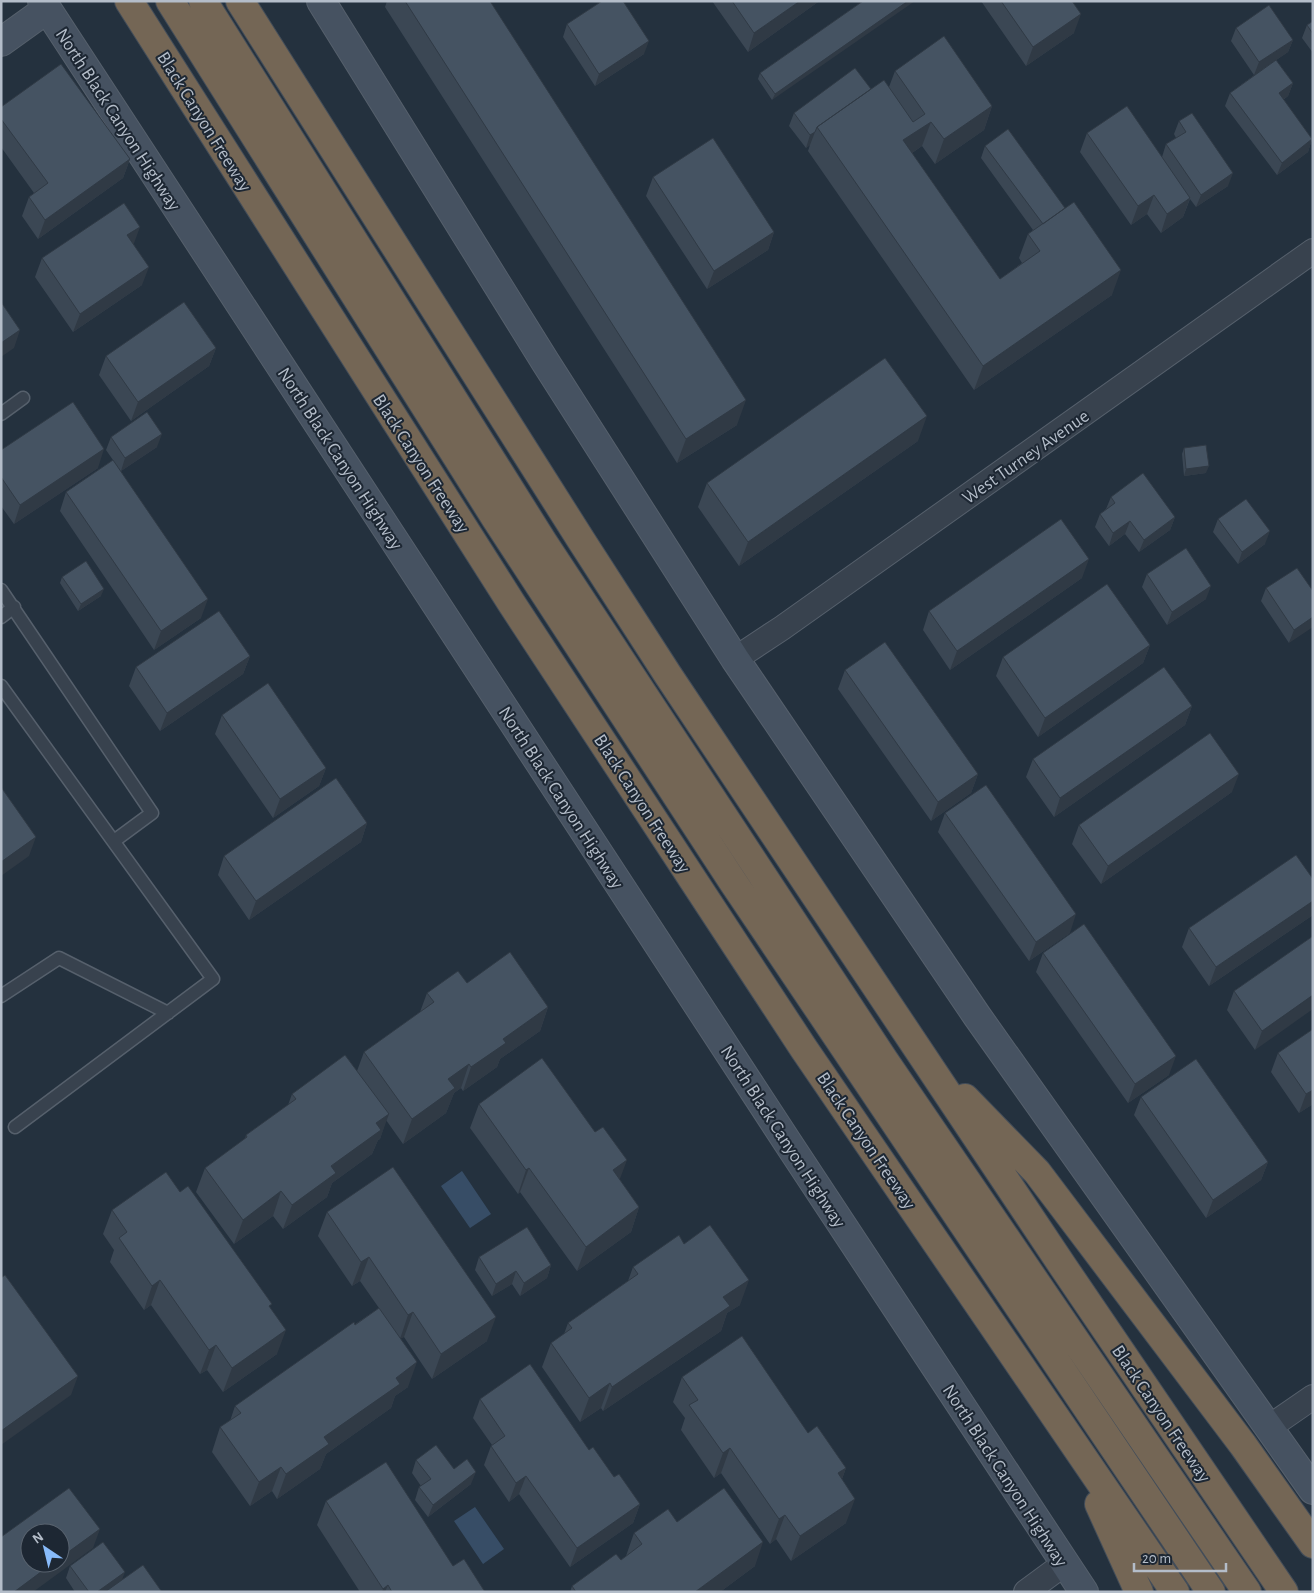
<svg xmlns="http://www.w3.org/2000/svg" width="1314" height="1593" font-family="'Alegreya Sans',sans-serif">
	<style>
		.water { fill: #374d66 }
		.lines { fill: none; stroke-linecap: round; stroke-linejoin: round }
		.lane-casing { stroke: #56606c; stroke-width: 15 }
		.street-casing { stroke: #56606c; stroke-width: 26 }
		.secondary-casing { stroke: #56606c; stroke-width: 30 }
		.highway-casing { stroke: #434d59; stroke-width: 30 }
		.lane { stroke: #38424e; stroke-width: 12 }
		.street { stroke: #38424e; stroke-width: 24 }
		.secondary { stroke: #465261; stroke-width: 28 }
		.highway { stroke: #746655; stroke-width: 28 }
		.wall { fill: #3b4754 }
		.shaded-wall { fill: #303a45 }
		.building { fill: #455362; stroke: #303a45 }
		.labels { text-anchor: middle; stroke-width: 4; stroke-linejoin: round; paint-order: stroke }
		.street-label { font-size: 19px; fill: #b4bdc9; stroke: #1d2733 }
	</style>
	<rect width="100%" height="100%" fill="#24313e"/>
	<path class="water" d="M 462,1171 L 491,1214 L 470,1228 L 441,1186 Z
		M 475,1507 L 504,1549 L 483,1564 L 454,1521 Z"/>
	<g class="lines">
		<g class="lane-casing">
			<path id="lane" d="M 1,414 L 23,398
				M 1,590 L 152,813 L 114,841
				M 1,617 L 14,607
				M 1,686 L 213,979 L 15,1127
				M 1,996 L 59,958 L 168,1013"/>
		</g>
		<g class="street-casing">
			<path id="street" d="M 735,659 L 782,628 L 1313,251
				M 1268,1428 L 1313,1397
				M 1026,1592 L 1064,1564"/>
		</g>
		<g class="secondary-casing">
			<path id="secondary" d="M 42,1 L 788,1143 L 1084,1592
				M 321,1 L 546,363 L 735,659 L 977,1016 L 1313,1490
				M 1,42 L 47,9"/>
		</g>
		<g class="highway-casing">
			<path id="highway" d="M 129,1 L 512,604 L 804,1049 L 1175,1592
				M 170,1 L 496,519 L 733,882 L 1211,1592
				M 203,1 L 543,542 L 884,1060 L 1247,1592
				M 240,1 L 581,540 L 668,675 L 1064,1268 L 1284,1592
				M 965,1098 L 1037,1172 L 1243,1445 L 1313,1544
				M 1099,1504 L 1139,1592"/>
		</g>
		<use href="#lane" class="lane"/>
		<use href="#street" class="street"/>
		<use href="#secondary" class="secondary"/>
		<use href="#highway" class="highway"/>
	</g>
	<path class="wall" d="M 387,1 L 490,1 L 737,425 L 677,463 L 385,7 Z
		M 712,1 L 818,1 L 818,2 L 748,52 Z
		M 863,1 L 772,100 L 758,79 L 760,73 Z
		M 981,1 L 1072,1 L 1074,33 L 1026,66 Z
		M 1313,21 L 1313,53 L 1302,38 L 1307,25 Z
		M 567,24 L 644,54 L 595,86 L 563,37 Z
		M 1236,28 L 1293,40 L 1288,52 L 1276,60 L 1293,83 L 1288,96 L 1283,100 L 1312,139 L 1308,152 L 1277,175 L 1225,106 L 1230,93 L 1264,68 L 1254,75 L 1231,41 Z
		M 895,71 L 992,106 L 984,130 L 935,164 L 922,146 L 912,153 L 1000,279 L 1022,263 L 1019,258 L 1028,234 L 1033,230 L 981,158 L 985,146 L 1112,295 L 974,390 L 808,151 L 810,145 L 806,148 L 789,126 L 794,113 L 871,89 L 889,87 Z
		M 1,107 L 130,159 L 123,178 L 38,239 L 22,216 L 29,197 L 34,193 L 1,147 Z
		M 1179,121 L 1228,186 L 1196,207 L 1190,199 L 1183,217 L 1161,233 L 1147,214 L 1131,225 L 1080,152 L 1087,133 L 1162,157 L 1166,144 L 1176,138 L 1174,134 Z
		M 653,177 L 774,232 L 768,250 L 707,289 L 646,196 Z
		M 134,244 L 142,285 L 73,332 L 35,277 L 42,258 Z
		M 216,348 L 209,366 L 131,421 L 99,375 L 106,356 Z
		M 111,437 L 157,447 L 121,471 L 201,618 L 154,650 L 60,511 L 66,492 L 113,460 L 106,450 Z
		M 918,441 L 739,566 L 698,507 L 707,483 Z
		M 1184,448 L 1206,473 L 1184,476 L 1182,454 Z
		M 1,450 L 98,468 L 14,524 L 1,506 Z
		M 1111,497 L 1175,517 L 1170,530 L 1139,552 L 1125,534 L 1109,546 L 1095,527 L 1100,514 L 1106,509 Z
		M 1218,519 L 1265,544 L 1238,564 L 1213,532 Z
		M 1147,574 L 1206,599 L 1167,625 L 1142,587 Z
		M 62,577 L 101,596 L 78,611 L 60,583 Z
		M 1082,578 L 950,670 L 923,630 L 929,611 Z
		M 1266,588 L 1313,591 L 1289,643 L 1261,601 Z
		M 1150,645 L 1143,663 L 1038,737 L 996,676 L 1003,657 Z
		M 250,656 L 243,674 L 160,731 L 129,686 L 136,667 Z
		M 845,670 L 978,774 L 971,793 L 931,821 L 838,689 Z
		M 1192,706 L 1185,725 L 1054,817 L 1026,777 L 1033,759 Z
		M 222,715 L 326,768 L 319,786 L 273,818 L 215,734 Z
		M 1232,792 L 1101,884 L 1072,844 L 1079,825 Z
		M 945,813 L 1070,933 L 1029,961 L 938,832 Z
		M 367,823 L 361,842 L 249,920 L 218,875 L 224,856 Z
		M 1313,879 L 1313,915 L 1209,986 L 1182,947 L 1189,928 Z
		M 1313,936 L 1255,1050 L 1227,1010 L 1234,991 Z
		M 1043,953 L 1169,1075 L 1128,1103 L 1036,972 Z
		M 467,983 L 548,1007 L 540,1031 L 500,1059 L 497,1067 L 463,1091 L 461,1088 L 454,1093 L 446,1113 L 403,1144 L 386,1120 L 380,1139 L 378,1140 L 372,1154 L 332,1183 L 327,1197 L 283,1229 L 273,1216 L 234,1244 L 196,1192 L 205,1168 L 245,1139 L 246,1135 L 288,1105 L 292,1094 L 357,1071 L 364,1052 L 420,1012 L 427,993 Z
		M 1313,1029 L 1313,1104 L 1299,1113 L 1271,1072 L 1278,1053 Z
		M 1141,1097 L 1268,1162 L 1261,1180 L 1206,1218 L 1134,1115 Z
		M 479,1104 L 620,1180 L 639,1207 L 631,1232 L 577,1271 L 520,1192 L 518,1194 L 470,1128 Z
		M 180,1192 L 270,1308 L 277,1354 L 223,1392 L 207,1370 L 200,1374 L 151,1305 L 144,1310 L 110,1262 L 114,1250 L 103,1234 L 112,1210 Z
		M 327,1212 L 487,1341 L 432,1379 L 404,1337 L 400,1338 L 408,1387 L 395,1396 L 391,1408 L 326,1454 L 320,1469 L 277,1499 L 272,1491 L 250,1506 L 212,1452 L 220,1427 L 230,1421 L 235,1406 L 379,1308 L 360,1281 L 352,1286 L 318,1236 Z
		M 684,1244 L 740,1305 L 727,1313 L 721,1331 L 603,1411 L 601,1408 L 580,1422 L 542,1367 L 551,1343 L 564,1334 L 568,1323 L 628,1281 L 633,1267 Z
		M 479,1257 L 551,1265 L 547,1278 L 520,1296 L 512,1284 L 492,1296 L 475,1270 Z
		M 682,1377 L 808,1433 L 846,1468 L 842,1479 L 846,1523 L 791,1561 L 776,1539 L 770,1544 L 721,1473 L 714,1478 L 681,1430 L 685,1418 L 673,1402 Z
		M 480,1399 L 589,1450 L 640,1504 L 633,1523 L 570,1567 L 519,1494 L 509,1502 L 484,1465 L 491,1446 L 492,1445 L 473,1418 Z
		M 416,1460 L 454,1469 L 471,1484 L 428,1517 L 415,1500 L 419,1487 L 421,1486 L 412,1473 Z
		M 326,1501 L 453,1566 L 485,1592 L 360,1592 L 317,1525 Z
		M 677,1522 L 755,1566 L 720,1592 L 570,1592 L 572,1586 L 621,1560 L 626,1556 L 634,1533 Z
		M 70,1566 L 122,1580 L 162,1592 L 75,1592 L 66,1578 Z"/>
	<path class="shaded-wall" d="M 800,1 L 818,1 L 818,2 L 748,52 L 754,33 Z
		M 908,1 L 915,1 L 772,100 L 775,94 Z
		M 1081,14 L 1074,33 L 1026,66 L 1033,47 Z
		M 1293,40 L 1288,52 L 1254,75 L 1259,62 Z
		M 649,41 L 644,54 L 595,86 L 599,74 Z
		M 1293,83 L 1288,96 L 1274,106 L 1279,93 Z
		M 992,106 L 984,130 L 935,164 L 944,139 Z
		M 931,122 L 922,146 L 894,165 L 903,140 Z
		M 815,132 L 810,145 L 806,148 L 810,135 Z
		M 1312,139 L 1308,152 L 1277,175 L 1282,163 Z
		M 130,159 L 123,178 L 38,239 L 45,220 Z
		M 1233,173 L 1228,186 L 1196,207 L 1201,195 Z
		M 1154,195 L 1147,214 L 1131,225 L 1138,206 Z
		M 1190,198 L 1183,217 L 1161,233 L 1167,214 Z
		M 140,227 L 133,246 L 127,235 Z
		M 774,232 L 768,250 L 707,289 L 714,271 Z
		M 149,267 L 142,285 L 73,332 L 80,314 Z
		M 1121,270 L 1112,295 L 974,390 L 983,366 Z
		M 20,330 L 14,348 L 1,357 L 1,343 Z
		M 216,348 L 209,366 L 131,421 L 138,402 Z
		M 746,400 L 737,425 L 677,463 L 686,439 Z
		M 927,416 L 918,441 L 739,566 L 748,542 Z
		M 162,434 L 157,447 L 121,471 L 125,458 Z
		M 104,449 L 98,468 L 14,524 L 20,505 Z
		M 1209,466 L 1206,473 L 1184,476 L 1186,469 Z
		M 1175,517 L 1170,530 L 1139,552 L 1144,540 Z
		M 1130,521 L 1125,534 L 1109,546 L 1113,533 Z
		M 1270,531 L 1265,544 L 1238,564 L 1242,552 Z
		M 1089,559 L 1082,578 L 950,670 L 957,651 Z
		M 1211,586 L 1206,599 L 1167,625 L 1172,612 Z
		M 104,589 L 101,596 L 78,611 L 81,604 Z
		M 208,599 L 201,618 L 154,650 L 161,631 Z
		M 1313,617 L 1313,627 L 1289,643 L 1294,630 Z
		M 1150,645 L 1143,663 L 1038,737 L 1045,718 Z
		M 250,656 L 243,674 L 160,731 L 167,713 Z
		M 1192,706 L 1185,725 L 1054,817 L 1060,798 Z
		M 326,768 L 319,786 L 273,818 L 280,799 Z
		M 978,774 L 971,793 L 931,821 L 938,802 Z
		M 1239,774 L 1232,792 L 1101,884 L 1108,866 Z
		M 367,823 L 361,842 L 249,920 L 256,901 Z
		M 36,837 L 29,856 L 1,876 L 1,862 Z
		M 1313,901 L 1313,915 L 1209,986 L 1216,967 Z
		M 1076,914 L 1070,933 L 1029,961 L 1036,942 Z
		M 1313,995 L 1313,1009 L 1255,1050 L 1262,1031 Z
		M 548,1007 L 540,1031 L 500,1059 L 497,1067 L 463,1091 L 471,1067 L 503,1039 Z
		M 1176,1056 L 1169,1075 L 1128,1103 L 1135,1084 Z
		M 469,1064 L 461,1088 L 454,1093 L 446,1113 L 403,1144 L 412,1119 L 448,1079 Z
		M 1313,1090 L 1313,1104 L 1299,1113 L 1306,1094 Z
		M 389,1114 L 380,1139 L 378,1140 L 372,1154 L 332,1183 L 327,1197 L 283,1229 L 292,1205 L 376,1123 Z
		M 627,1160 L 618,1184 L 613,1170 Z
		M 1268,1162 L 1261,1180 L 1206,1218 L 1213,1200 Z
		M 529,1168 L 520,1192 L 518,1194 L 526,1170 Z
		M 281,1191 L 273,1216 L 234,1244 L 243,1220 Z
		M 639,1207 L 631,1232 L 577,1271 L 586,1247 Z
		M 369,1257 L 360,1281 L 352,1286 L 361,1262 Z
		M 551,1265 L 547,1278 L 520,1296 L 524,1283 Z
		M 516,1271 L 512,1284 L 492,1296 L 496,1284 Z
		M 160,1280 L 151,1305 L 144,1310 L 152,1286 Z
		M 749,1280 L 740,1305 L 727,1313 L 721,1331 L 603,1411 L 612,1387 L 723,1297 Z
		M 413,1312 L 404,1337 L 400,1339 L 408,1315 Z
		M 496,1317 L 487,1341 L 432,1379 L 441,1354 Z
		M 286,1330 L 277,1354 L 223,1392 L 232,1368 Z
		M 216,1345 L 207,1370 L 200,1374 L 209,1350 Z
		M 417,1362 L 408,1387 L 395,1396 L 391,1408 L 326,1454 L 320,1469 L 277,1499 L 286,1474 L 324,1437 L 396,1378 Z
		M 78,1376 L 71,1395 L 1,1445 L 1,1431 Z
		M 610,1383 L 601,1408 L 580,1422 L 589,1398 Z
		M 730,1448 L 721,1473 L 714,1478 L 723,1453 Z
		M 281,1467 L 272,1491 L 250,1506 L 259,1482 Z
		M 846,1468 L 837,1492 L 838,1473 Z
		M 476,1472 L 471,1484 L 428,1517 L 433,1505 Z
		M 526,1476 L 519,1494 L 509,1502 L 516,1483 Z
		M 855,1499 L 846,1523 L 791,1561 L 800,1536 Z
		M 640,1504 L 633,1523 L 570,1567 L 577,1548 Z
		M 785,1515 L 776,1539 L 770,1544 L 779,1519 Z
		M 100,1529 L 93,1548 L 33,1592 L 14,1592 L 53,1563 L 60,1563 L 60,1558 Z
		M 763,1542 L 755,1566 L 720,1592 L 695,1592 Z
		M 125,1572 L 120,1585 L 111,1592 L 97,1592 Z
		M 388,1585 L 385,1592 L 382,1592 L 383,1589 Z"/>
	<path class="building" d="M 405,1 L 490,1 L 746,400 L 686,439 Z
		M 602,1 L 623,1 L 649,41 L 599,74 L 567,24 Z
		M 732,1 L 800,1 L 754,33 Z
		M 863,1 L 908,1 L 775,94 L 760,73 Z
		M 1001,1 L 1072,1 L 1081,14 L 1033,47 Z
		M 1269,5 L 1293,40 L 1259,62 L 1236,28 Z
		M 1313,21 L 1313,34 L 1307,25 Z
		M 944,36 L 992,106 L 944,139 L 931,122 L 903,140 L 1000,279 L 1040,251 L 1028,234 L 1074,202 L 1121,270 L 983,366 L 817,127 L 884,80 L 913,122 L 925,114 L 895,71 Z
		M 1276,60 L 1293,83 L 1279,93 L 1312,139 L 1282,163 L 1230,93 Z
		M 61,64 L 130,159 L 45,220 L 29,197 L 48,183 L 1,119 L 1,107 Z
		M 855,68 L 871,89 L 817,127 L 815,132 L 810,135 L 794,113 Z
		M 1127,106 L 1190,198 L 1167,214 L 1154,195 L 1138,206 L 1087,133 Z
		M 1192,113 L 1233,173 L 1201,195 L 1166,144 L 1186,132 L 1179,121 Z
		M 1008,129 L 1065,208 L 1043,224 L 985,146 Z
		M 713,138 L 774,232 L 714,271 L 653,177 Z
		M 124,203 L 140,227 L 127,235 L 149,267 L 80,314 L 42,258 Z
		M 1,302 L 20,330 L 1,343 Z
		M 184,302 L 216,348 L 138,402 L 106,356 Z
		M 885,358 L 927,416 L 748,542 L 707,483 Z
		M 73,402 L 104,449 L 20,505 L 1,477 L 1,450 Z
		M 147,412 L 162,434 L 125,458 L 111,437 Z
		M 1206,445 L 1209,466 L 1186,469 L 1184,448 Z
		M 113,460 L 208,599 L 161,631 L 66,492 Z
		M 1143,473 L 1175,517 L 1144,540 L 1130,521 L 1113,533 L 1100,514 L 1115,503 L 1111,497 Z
		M 1246,499 L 1270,531 L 1242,552 L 1218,519 Z
		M 1061,519 L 1089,559 L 957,651 L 929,611 Z
		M 1186,548 L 1211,586 L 1172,612 L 1147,574 Z
		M 86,561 L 104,589 L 81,604 L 62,577 Z
		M 1297,568 L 1313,591 L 1313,617 L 1294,630 L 1266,588 Z
		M 1107,584 L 1150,645 L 1045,718 L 1003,657 Z
		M 219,611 L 250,656 L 167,713 L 136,667 Z
		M 885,642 L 978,774 L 938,802 L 845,670 Z
		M 1164,667 L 1192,706 L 1060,798 L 1033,759 Z
		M 268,683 L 326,768 L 280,799 L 222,715 Z
		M 1210,733 L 1239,774 L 1108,866 L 1079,825 Z
		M 336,778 L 367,823 L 256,901 L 224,856 Z
		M 986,785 L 1076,914 L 1036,942 L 945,813 Z
		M 1,787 L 36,837 L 1,862 Z
		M 1296,855 L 1313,879 L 1313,901 L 1216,967 L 1189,928 Z
		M 1084,924 L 1176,1056 L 1135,1084 L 1043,953 Z
		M 1313,936 L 1313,995 L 1262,1031 L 1234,991 Z
		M 510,952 L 548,1007 L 503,1039 L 506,1043 L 471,1067 L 469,1064 L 448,1079 L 455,1088 L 412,1119 L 364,1052 L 434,1002 L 427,993 L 458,971 L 467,983 Z
		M 1313,1029 L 1313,1090 L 1306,1094 L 1278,1053 Z
		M 345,1055 L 389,1114 L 376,1123 L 381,1130 L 331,1166 L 336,1173 L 292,1205 L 281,1191 L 243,1220 L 205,1168 L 247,1137 L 246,1135 L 296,1099 L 292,1094 Z
		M 542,1058 L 595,1132 L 603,1127 L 627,1160 L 613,1170 L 639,1207 L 586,1247 L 529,1168 L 526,1170 L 479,1104 Z
		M 1196,1059 L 1268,1162 L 1213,1200 L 1141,1097 Z
		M 393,1167 L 496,1317 L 441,1354 L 413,1312 L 408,1315 L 369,1257 L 361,1262 L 327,1212 Z
		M 166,1172 L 180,1192 L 188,1186 L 272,1304 L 269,1306 L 286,1330 L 232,1368 L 216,1345 L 209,1350 L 160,1280 L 152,1286 L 119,1238 L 127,1232 L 112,1210 Z
		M 710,1225 L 749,1280 L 723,1297 L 730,1306 L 612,1387 L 610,1383 L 589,1398 L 551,1343 L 572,1328 L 568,1323 L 638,1274 L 633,1267 L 679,1235 L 684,1244 Z
		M 527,1227 L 551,1265 L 524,1283 L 516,1271 L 496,1284 L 479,1257 Z
		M 5,1275 L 78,1376 L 1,1431 L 1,1278 Z
		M 379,1308 L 417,1362 L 396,1378 L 400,1384 L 324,1437 L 329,1444 L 286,1474 L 281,1467 L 259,1482 L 220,1427 L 241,1413 L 235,1406 L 354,1322 L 355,1325 Z
		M 742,1336 L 808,1433 L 817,1426 L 846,1468 L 838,1473 L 855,1499 L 800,1536 L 785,1515 L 779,1519 L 730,1448 L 723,1453 L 689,1405 L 698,1400 L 682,1377 Z
		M 530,1364 L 589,1450 L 593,1447 L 614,1477 L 619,1474 L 640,1504 L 577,1548 L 526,1476 L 516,1483 L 491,1446 L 505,1436 L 480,1399 Z
		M 436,1445 L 454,1469 L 467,1459 L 476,1472 L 433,1505 L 419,1487 L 431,1479 L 416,1460 Z
		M 386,1462 L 453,1566 L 464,1559 L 485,1592 L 392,1592 L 388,1585 L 383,1589 L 326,1501 Z
		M 69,1488 L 100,1529 L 60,1558 L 60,1533 L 30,1533 L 30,1563 L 53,1563 L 14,1592 L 1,1592 L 1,1537 Z
		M 724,1488 L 763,1542 L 695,1592 L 576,1592 L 572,1586 L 616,1554 L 621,1560 L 642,1544 L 634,1533 L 668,1509 L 677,1522 Z
		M 103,1542 L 125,1572 L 97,1592 L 89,1592 L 70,1566 Z
		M 143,1565 L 162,1592 L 105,1592 Z"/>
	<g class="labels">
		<g class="street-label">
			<text transform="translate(119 119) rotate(57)" y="7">North Black Canyon Highway</text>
			<text transform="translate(205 121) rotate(58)" y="7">Black Canyon Freeway</text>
			<text transform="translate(1025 456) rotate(-35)" y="7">West Turney Avenue</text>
			<text transform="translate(341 458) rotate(57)" y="7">North Black Canyon Highway</text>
			<text transform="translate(422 463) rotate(57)" y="7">Black Canyon Freeway</text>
			<text transform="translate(562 797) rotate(57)" y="7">North Black Canyon Highway</text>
			<text transform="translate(643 803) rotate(57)" y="7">Black Canyon Freeway</text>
			<text transform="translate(784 1136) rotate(57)" y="7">North Black Canyon Highway</text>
			<text transform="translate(867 1140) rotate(56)" y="7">Black Canyon Freeway</text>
			<text transform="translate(1162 1413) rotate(56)" y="7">Black Canyon Freeway</text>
			<text transform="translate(1006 1475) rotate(57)" y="7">North Black Canyon Highway</text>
		</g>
	</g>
	<rect width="1314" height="1593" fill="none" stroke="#b4bdc9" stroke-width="5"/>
	<g transform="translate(45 1548) rotate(325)"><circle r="24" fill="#1d2733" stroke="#59636f"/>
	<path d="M0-4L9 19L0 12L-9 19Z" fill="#88bbfa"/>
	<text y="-8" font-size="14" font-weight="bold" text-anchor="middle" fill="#b4bdc9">N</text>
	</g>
	<path d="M1134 1563v8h92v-8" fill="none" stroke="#b4bdc9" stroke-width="2.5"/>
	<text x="1142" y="1563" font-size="15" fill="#b4bdc9" stroke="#1d2733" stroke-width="4" paint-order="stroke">20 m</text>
</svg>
